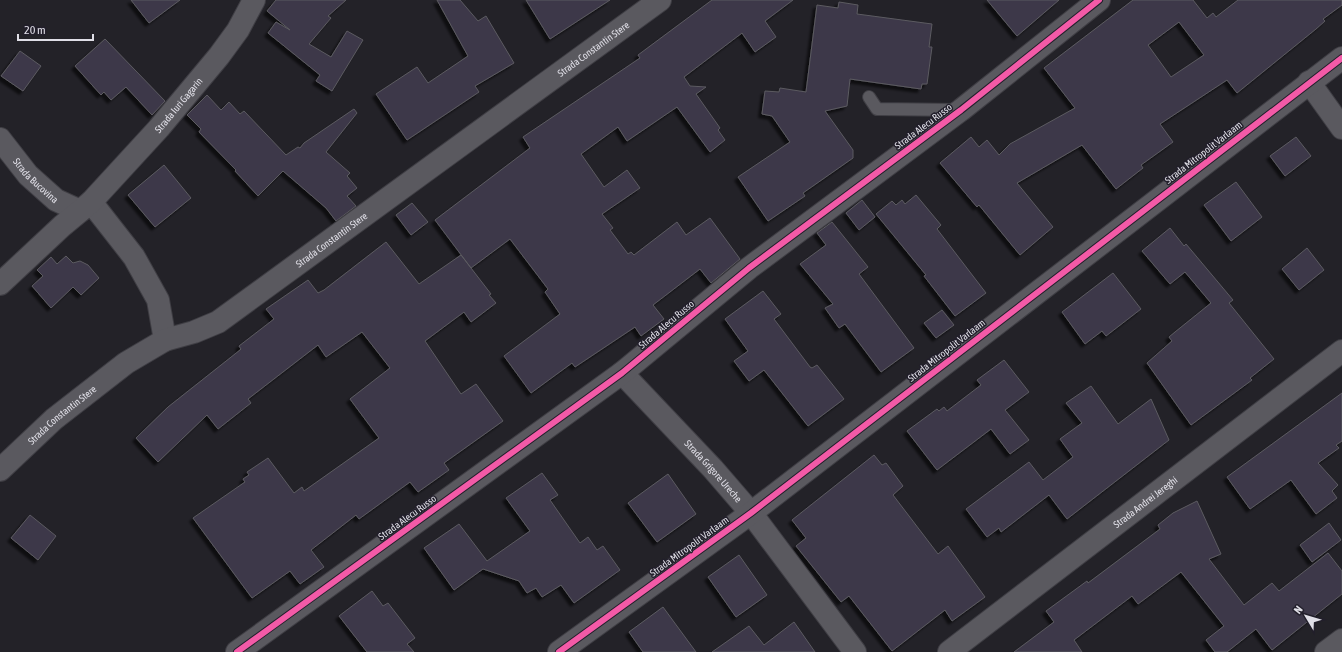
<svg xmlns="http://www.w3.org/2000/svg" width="1342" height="652" font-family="'Asap Condensed',sans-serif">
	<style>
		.building { fill: #3c3748; stroke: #5c5b61; fill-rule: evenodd; filter: url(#shadow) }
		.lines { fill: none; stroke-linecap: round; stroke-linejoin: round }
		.lane-casing { stroke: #3f3e44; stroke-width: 14 }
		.street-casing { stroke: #3f3e44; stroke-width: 24 }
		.lane { stroke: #5a595f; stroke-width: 12 }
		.street { stroke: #5a595f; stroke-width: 22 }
		.cycleway-casing { stroke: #221f2b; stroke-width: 8 }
		.cycleway { stroke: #f35aa7; stroke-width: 6 }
		.labels { text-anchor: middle; stroke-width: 3; stroke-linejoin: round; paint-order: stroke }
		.street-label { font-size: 10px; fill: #e0dfe7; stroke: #221f2b }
	</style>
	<defs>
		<filter id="shadow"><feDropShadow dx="-3.5" dy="3.5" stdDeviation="1" flood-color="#0009"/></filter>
	</defs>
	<rect width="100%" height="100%" fill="#232228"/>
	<path class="building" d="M 131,0 L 180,0 L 149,23 Z
		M 276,0 L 346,0 L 328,16 L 331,18 L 309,44 L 331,57 L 347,31 L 363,40 L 332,91 L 316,81 L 320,75 L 268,33 L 276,22 L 290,30 L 267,11 Z
		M 437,0 L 460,0 L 478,21 L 486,16 L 514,63 L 475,86 L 479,92 L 407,140 L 376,94 L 417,67 L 428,83 L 468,56 Z
		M 526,0 L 610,0 L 550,39 Z
		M 712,0 L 793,0 L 765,21 L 776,37 L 755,52 L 742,33 L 684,77 L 690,86 L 706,87 L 696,94 L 720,128 L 718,130 L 725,140 L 710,152 L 677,107 L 627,141 L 618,127 L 581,154 L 604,187 L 627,170 L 640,188 L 602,214 L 613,228 L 610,230 L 628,254 L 631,252 L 634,255 L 677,222 L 686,235 L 710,218 L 740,259 L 711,283 L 700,269 L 653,305 L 664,319 L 641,336 L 635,327 L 575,367 L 572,363 L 531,393 L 504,356 L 560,314 L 545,292 L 548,289 L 510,239 L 471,268 L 435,220 L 530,148 L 523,137 L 640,58 L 638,55 Z
		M 987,0 L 1059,0 L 1017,36 Z
		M 1133,0 L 1193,0 L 1207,18 L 1213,13 L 1216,17 L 1238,0 L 1342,0 L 1342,5 L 1323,19 L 1325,21 L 1316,29 L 1237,93 L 1227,80 L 1160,124 L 1173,142 L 1141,165 L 1143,168 L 1116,189 L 1082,145 L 1017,183 L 1053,227 L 1020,255 L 979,205 L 977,207 L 940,163 L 971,137 L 979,147 L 987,140 L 999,155 L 1010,144 L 1075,108 L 1044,68 ZM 1179,22 L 1204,55 L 1171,77 L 1148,45 Z
		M 839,2 L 858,5 L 857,14 L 932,24 L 929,47 L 932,47 L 927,84 L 922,84 L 921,89 L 850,79 L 847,106 L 825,111 L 853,150 L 853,158 L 803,193 L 805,196 L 768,221 L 738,177 L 790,142 L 772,116 L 762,114 L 765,91 L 779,92 L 780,88 L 806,92 L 817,5 L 838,8 Z
		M 105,39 L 165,101 L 152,115 L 126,87 L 111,100 L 104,92 L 101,95 L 75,66 Z
		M 20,51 L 41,66 L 23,91 L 1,76 Z
		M 207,95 L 221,110 L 229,102 L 240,114 L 244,111 L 286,155 L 298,147 L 300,148 L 304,143 L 354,109 L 357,113 L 326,152 L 350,173 L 347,176 L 357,188 L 347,196 L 356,206 L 336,221 L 326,208 L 283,171 L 258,196 L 235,171 L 236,170 L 199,132 L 201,129 L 187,115 Z
		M 1296,137 L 1311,156 L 1285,176 L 1270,156 Z
		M 164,165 L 191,198 L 155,227 L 128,195 Z
		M 1236,182 L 1262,217 L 1231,241 L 1204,205 Z
		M 916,195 L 941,225 L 937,229 L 986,293 L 955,316 L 924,276 L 926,275 L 876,214 L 892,201 L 896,205 L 902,200 L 905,204 Z
		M 862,200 L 875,217 L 859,230 L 846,213 Z
		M 412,203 L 428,222 L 411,235 L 396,215 Z
		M 832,222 L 868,267 L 859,274 L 914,348 L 881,372 L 845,324 L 839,328 L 825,308 L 833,304 L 800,264 L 826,245 L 817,233 Z
		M 1170,228 L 1184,246 L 1186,244 L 1233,300 L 1229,303 L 1274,359 L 1250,378 L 1252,380 L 1191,425 L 1147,363 L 1172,341 L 1169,337 L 1175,332 L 1211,303 L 1185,272 L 1170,284 L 1142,251 Z
		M 386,242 L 419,284 L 461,255 L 491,294 L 489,295 L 496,303 L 471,322 L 464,312 L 425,341 L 461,394 L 476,384 L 503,421 L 444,463 L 449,470 L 418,492 L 410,482 L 359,519 L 356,515 L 311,550 L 324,567 L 300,584 L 290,571 L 252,598 L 193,518 L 245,482 L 243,479 L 249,475 L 247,472 L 268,458 L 294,493 L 302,487 L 304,491 L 379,438 L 350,399 L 390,368 L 362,332 L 326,357 L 318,345 L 248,399 L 251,403 L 218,429 L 207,415 L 158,462 L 136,438 L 168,407 L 240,350 L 241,349 L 239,346 L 274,319 L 266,309 L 308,280 L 318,293 L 324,290 Z
		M 1307,248 L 1324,270 L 1299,290 L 1282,269 Z
		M 66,256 L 73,263 L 80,261 L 88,265 L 99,278 L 81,295 L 73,287 L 51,308 L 32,286 L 43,276 L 37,270 L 51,257 L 57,264 Z
		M 1113,273 L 1141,309 L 1106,336 L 1102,331 L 1085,344 L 1062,312 Z
		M 763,291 L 781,314 L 774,319 L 810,367 L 812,368 L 817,365 L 844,399 L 808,426 L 764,370 L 749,381 L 734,361 L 748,351 L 725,319 Z
		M 942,310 L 954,325 L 936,338 L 924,323 Z
		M 1004,360 L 1029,392 L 1005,410 L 1029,440 L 1010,454 L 991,429 L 937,470 L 907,431 L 937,409 L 939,411 L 944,407 L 947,411 L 981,385 L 977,380 Z
		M 1091,386 L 1118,424 L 1151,399 L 1169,440 L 1067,519 L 1049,495 L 1001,532 L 999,528 L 987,537 L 966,509 L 1029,462 L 1043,480 L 1073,457 L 1060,439 L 1082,423 L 1066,403 Z
		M 1342,393 L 1342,441 L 1336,445 L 1339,448 L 1318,463 L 1338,485 L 1332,491 L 1337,498 L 1316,514 L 1291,480 L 1250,509 L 1227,477 Z
		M 874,455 L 882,465 L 886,463 L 903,486 L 893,495 L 938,554 L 948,546 L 985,597 L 952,621 L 945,610 L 892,651 L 849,596 L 841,602 L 796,546 L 806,538 L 792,520 Z
		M 542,473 L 558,495 L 550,500 L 580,543 L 588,537 L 597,550 L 603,546 L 620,570 L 574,603 L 561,585 L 542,597 L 536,588 L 527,593 L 519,581 L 483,569 L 454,590 L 424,548 L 459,524 L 487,561 L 530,531 L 506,498 Z
		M 668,474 L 696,514 L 657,542 L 628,503 Z
		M 1197,501 L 1221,554 L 1209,559 L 1244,605 L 1272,583 L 1279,591 L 1328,553 L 1342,571 L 1342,594 L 1272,650 L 1256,629 L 1227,652 L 1215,652 L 1206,640 L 1224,626 L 1181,572 L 1138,604 L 1132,596 L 1074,640 L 1082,652 L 1014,652 L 1054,622 L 1046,611 L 1087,581 L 1088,583 L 1160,529 L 1158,525 L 1173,513 Z
		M 30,515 L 56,536 L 38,560 L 11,538 Z
		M 1329,523 L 1341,540 L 1312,562 L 1300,545 Z
		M 739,555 L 767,595 L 736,617 L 708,577 Z
		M 372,591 L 383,606 L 388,603 L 415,638 L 407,644 L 414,652 L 367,652 L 339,616 Z
		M 663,607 L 696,652 L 643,652 L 629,632 Z
		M 794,622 L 815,652 L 712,652 L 749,626 L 764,645 Z"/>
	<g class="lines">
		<g class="lane-casing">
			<path id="lane" d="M 869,97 L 877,109 L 959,110"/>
		</g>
		<g class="street-casing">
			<g id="street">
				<path d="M 1309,82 L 1342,128"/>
				<path id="s1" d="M 0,139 L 28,175 L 56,200 L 80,211"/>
				<path d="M 91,202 L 134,257 L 158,300 L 165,340"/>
				<path id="s2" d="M 0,284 L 62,226 L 91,202 L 159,128 L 219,56 L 238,30 L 254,0"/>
				<path id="s3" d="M 622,373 L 713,469 L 751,513 L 855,652"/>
				<path id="s4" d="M 0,470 L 54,419 L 126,363 L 165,340 L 194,332 L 218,322 L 660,0"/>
				<path d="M 237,652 L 622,373 L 749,268 L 961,110 L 1099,0"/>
				<path d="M 559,652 L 751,513 L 1342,58"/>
				<path id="s5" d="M 949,652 L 1342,351"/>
				<path d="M 1326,652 L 1342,640"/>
			</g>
		</g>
		<use href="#lane" class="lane"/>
		<use href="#street" class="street"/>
		<g class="cycleway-casing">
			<path id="cycleway" d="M 237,652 L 622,373 L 749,268 L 961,110 L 1099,0
				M 559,652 L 751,513 L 1342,58"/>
		</g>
		<use href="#cycleway" class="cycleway"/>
	</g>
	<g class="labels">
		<g class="street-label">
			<text dy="4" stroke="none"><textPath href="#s4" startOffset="731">Strada Constantin Stere</textPath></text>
			<text dy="4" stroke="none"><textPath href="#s2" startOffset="253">Strada Iuri Gagarin</textPath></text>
			<text transform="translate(923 126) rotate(-37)" y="4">Strada Alecu Russo</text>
			<text transform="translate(1203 152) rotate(-38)" y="4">Strada Mitropolit Varlaam</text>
			<text dy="4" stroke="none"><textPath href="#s1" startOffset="55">Strada Bucovina</textPath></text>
			<text dy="4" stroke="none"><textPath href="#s4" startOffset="407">Strada Constantin Stere</textPath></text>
			<text transform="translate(666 324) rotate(-40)" y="4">Strada Alecu Russo</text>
			<text transform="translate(946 350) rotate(-38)" y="4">Strada Mitropolit Varlaam</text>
			<text dy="4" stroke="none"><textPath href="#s4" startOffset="83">Strada Constantin Stere</textPath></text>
			<text dy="4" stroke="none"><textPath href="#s3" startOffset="134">Strada Grigore Ureche</textPath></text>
			<text dy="4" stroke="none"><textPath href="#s5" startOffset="247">Strada Andrei Jereghi</textPath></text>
			<text transform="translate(407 517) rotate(-36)" y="4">Strada Alecu Russo</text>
			<text transform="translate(689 546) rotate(-36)" y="4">Strada Mitropolit Varlaam</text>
		</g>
	</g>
	<g transform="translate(1306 616) rotate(308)" stroke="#221f2b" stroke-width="3" paint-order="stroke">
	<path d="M0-3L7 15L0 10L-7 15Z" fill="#e0dfe7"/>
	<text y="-6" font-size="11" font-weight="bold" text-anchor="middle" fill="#e0dfe7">N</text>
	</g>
	<path d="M18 34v6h75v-6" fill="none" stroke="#e0dfe7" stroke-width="2"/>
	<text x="24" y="34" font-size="12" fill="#e0dfe7" stroke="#221f2b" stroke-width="3" paint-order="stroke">20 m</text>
</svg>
